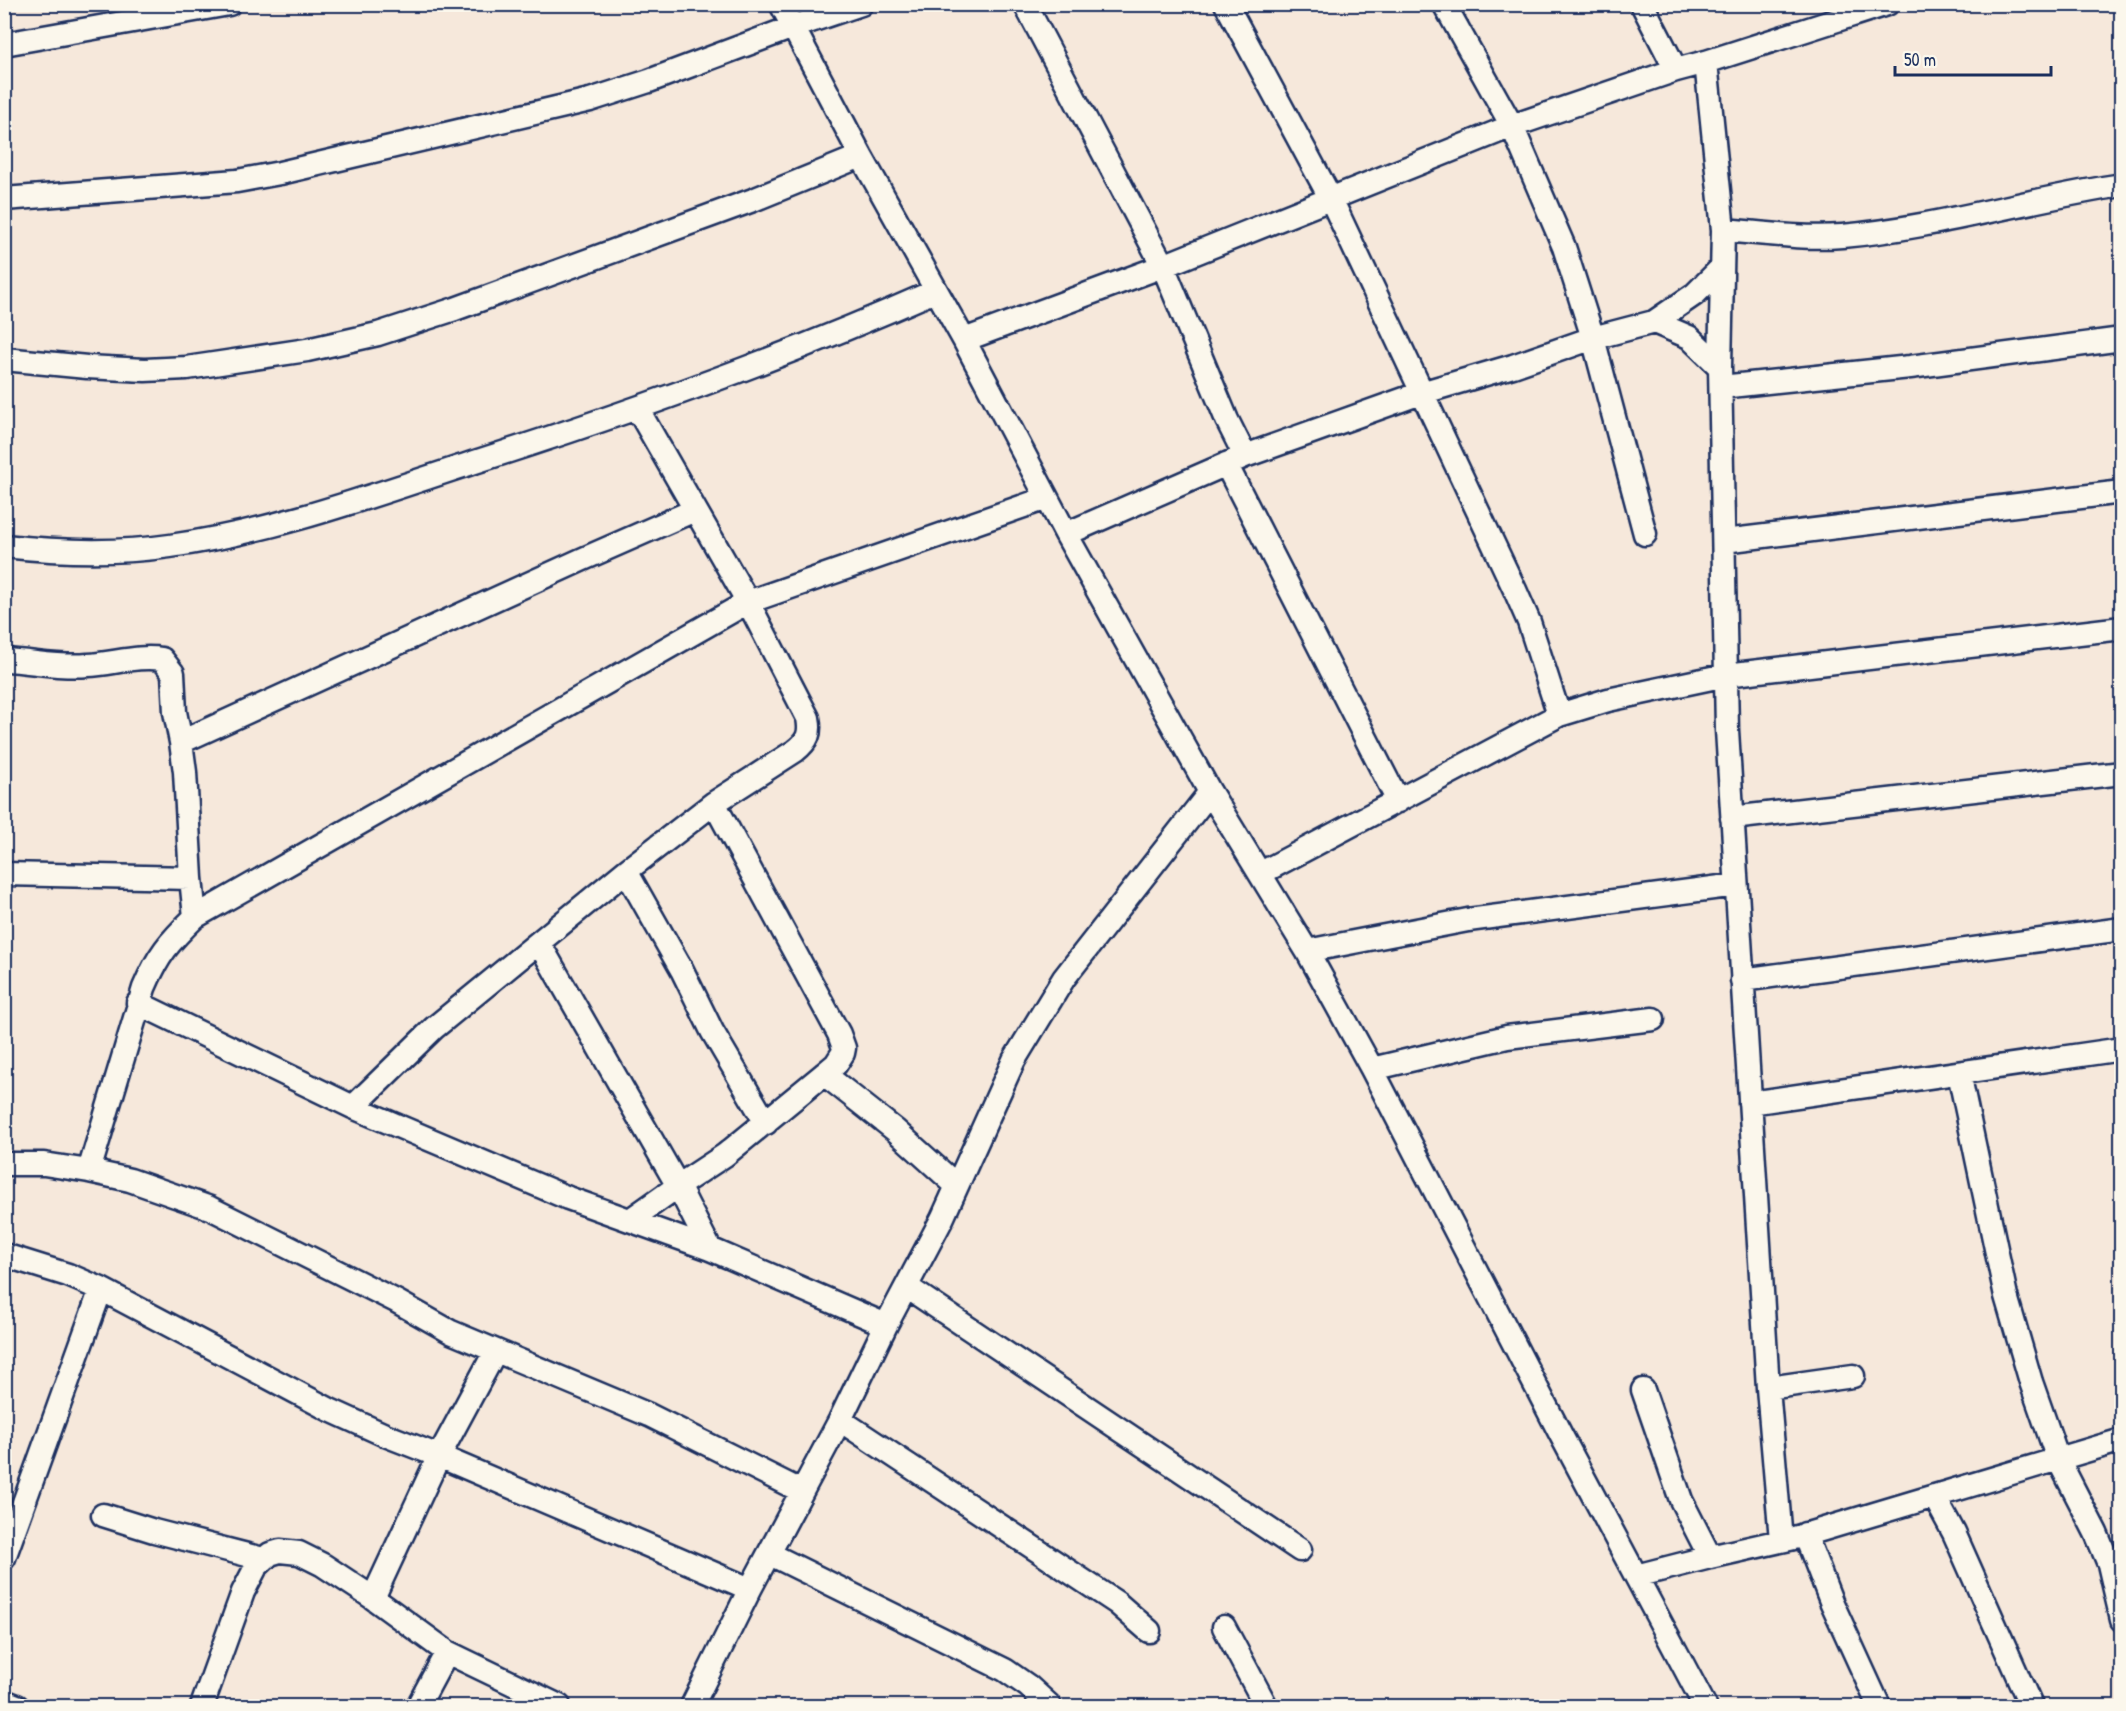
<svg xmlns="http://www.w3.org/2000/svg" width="2126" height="1711" font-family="'Patrick Hand',sans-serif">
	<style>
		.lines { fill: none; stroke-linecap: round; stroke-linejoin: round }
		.minor-casing { stroke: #1b2f5e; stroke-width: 27 }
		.minor { stroke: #fbf7ec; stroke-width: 22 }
	</style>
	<rect width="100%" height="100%" fill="#f6e8db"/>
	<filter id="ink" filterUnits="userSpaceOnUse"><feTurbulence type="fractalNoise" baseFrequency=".0167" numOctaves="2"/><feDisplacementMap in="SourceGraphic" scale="12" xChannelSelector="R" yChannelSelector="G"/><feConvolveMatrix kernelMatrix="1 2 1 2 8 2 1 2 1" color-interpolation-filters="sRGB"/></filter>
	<g filter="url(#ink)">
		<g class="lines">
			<g class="minor-casing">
				<path id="minor" d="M 781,4 L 861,156 L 964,340 L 1066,534 L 1210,792 L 1307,951 L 1372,1069 L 1561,1435 L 1705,1706
					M 1025,4 L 1163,266 L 1227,420 L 1245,456
					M 1226,4 L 1331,199 L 1515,590 L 1529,622 L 1559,715
					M 1444,4 L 1512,126 L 1564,247 L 1593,338 L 1645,534
					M 1642,4 L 1676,70
					M 4,44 L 229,4
					M 1706,62 L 1723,230 L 1720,367 L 1727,730 L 1768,1388 L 1781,1540
					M 4,199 L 237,181 L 280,173 L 590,100 L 649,81 L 793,27 L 861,4
					M 1723,230 C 1762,233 1802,239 1842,236 C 1936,228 2028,199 2122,185
					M 1654,322 L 1695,294 L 1720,269
					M 964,340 L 1163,266 L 1512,126 L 1676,70 L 1706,62 L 1887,4
					M 4,359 L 87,367 L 145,370 L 187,368 L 307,350 L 378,334 L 455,309 L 753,200 L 861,156
					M 1721,387 L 1910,367 L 2122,339
					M 1226,464 L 1398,801
					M 1066,534 L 1245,456 L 1421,393 L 1513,366 L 1593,338 L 1654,322 L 1689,337 L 1720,367
					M 1724,541 L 2122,492
					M 4,546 C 59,552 116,554 170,546 C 278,531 379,493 481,460 C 635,411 788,356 935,291
					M 4,660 C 32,661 60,668 88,665 C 112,664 138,655 162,659 L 173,673 L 175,712 L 181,742
					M 1732,818 L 2122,773
					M 626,871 L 682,970 L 712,1031 L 766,1123
					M 1261,873 L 1559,715 L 1608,700 L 1726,675 L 2122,628
					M 4,874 L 191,878 L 195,917
					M 191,878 L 185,772 L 181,742 L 581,560 L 695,510
					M 539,943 L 678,1186 L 710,1249
					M 1307,951 L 1468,920 L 1736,885
					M 1742,980 L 2122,929
					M 138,1003 L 353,1107 L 568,1198 L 710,1249 L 886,1325
					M 1372,1069 L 1507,1037 L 1653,1019
					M 1959,1073 L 2006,1296 L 2031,1382 L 2058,1459 L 2096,1533 L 2109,1564 L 2122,1620
					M 824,1074 L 895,1130 L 957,1186
					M 1750,1103 L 2122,1049
					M 353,1107 L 434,1028 L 626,871 L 714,803 L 795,751 C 808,741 811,733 808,718 L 748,602 L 637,408
					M 4,1164 L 44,1164 L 89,1171 L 130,1180 L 210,1208 L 396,1301 L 451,1332 L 649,1415 L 801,1491
					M 89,1171 L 144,988 C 158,955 169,942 195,917 L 748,602 L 1047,498
					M 630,1220 L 678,1186 L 725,1155 L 824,1074 L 836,1064 L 843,1053 L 844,1048 L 839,1034 L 714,803
					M 4,1255 L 68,1275 L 101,1289 L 330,1410 L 385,1435 L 439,1456 L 750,1589
					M 907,1287 L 1300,1550
					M 1768,1388 L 1853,1376
					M 1643,1390 L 1681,1500 L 1710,1557
					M 840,1420 L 1117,1603 L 1149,1631
					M 1934,1496 L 1954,1533 L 2031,1706
					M 103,1515 L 154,1531 L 263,1559
					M 1805,1534 L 1831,1601 L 1879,1706
					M 770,1554 L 1005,1670 L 1028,1686 L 1050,1706
					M 4,1558 L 101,1289
					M 1636,1576 L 1710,1557 L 1794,1538 L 2122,1440
					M 373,1598 L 439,1456 L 495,1352
					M 1224,1627 L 1266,1706
					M 4,1701 L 17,1706
					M 202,1706 L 243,1592 L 256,1567 L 270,1554 L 280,1551 L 299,1553 L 323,1565 L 373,1598 L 447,1652 L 559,1706
					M 418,1706 L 447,1652
					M 692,1706 L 750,1589 L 840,1420 L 886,1325 L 942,1219 L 1014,1060 L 1064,978 L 1210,792"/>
			</g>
			<use href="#minor" class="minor"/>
		</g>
	</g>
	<rect width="2126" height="1711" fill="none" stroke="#fbf7ec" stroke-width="24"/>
	<rect x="12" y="12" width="2102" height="1687" fill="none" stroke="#1b2f5e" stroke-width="2" filter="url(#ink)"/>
	<path d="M1895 66v9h156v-9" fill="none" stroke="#1b2f5e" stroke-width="3"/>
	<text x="1904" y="66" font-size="18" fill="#1b2f5e" stroke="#fbf7ec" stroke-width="4.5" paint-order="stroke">50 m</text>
</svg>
